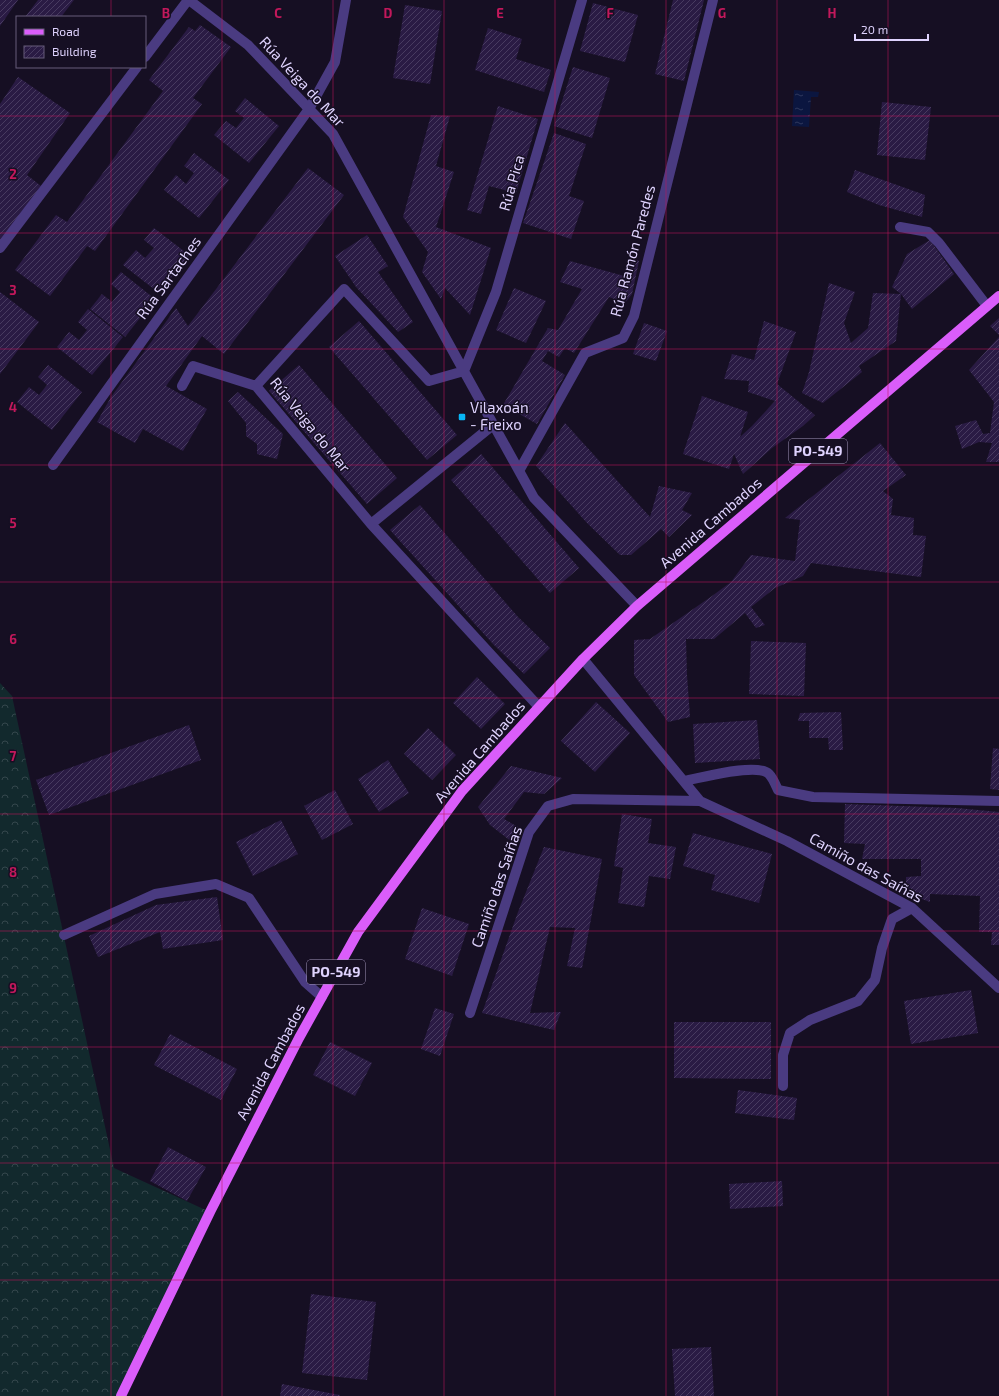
<svg xmlns="http://www.w3.org/2000/svg" width="999" height="1396" font-family="'Exo 2',sans-serif">
	<style>
		.forest { fill: url(#forest-crowns) }
		.water { fill: url(#water-ripples) }
		.building { fill: url(#building-hatch) }
		.lines { fill: none; stroke-linecap: round; stroke-linejoin: round }
		.minor { stroke: #4a3b81; stroke-width: 10 }
		.major { stroke: #da5dfa; stroke-width: 10 }
		.grid { fill: none; stroke: #c2185b; stroke-width: 1; stroke-opacity: 0.55 }
		.poi-dot { fill: #08b5f5; stroke: #160f23; stroke-width: 1.5 }
		.labels { text-anchor: middle; stroke-width: 3; stroke-linejoin: round; paint-order: stroke }
		.shield { fill: #160f23; stroke: #a398bc; stroke-width: 1 }
		.shield-label { font-size: 14px; font-weight: bold; fill: #dfd3fe }
		.street-label { font-size: 15px; fill: #dfd3fe; stroke: #160f23 }
		.poi-label { font-size: 15px; fill: #dfd3fe; stroke: #160f23; text-anchor: start }
		.grid-label { font-size: 13px; text-anchor: middle; font-weight: bold; fill: #c2185b; stroke: #160f23; stroke-width: 3; stroke-linejoin: round; paint-order: stroke }
	</style>
	<defs>
		<pattern id="forest-crowns" width="20" height="18" patternUnits="userSpaceOnUse"><rect width="20" height="18" fill="#12292d"/><path d="M2 6a3 3 0 1 1 6 0M12 15a3 3 0 1 1 6 0" fill="none" stroke="#34474c"/></pattern>
		<pattern id="water-ripples" width="26" height="14" patternUnits="userSpaceOnUse"><rect width="26" height="14" fill="#0b1640"/><path d="M2 4q2-2 4 0t4 0M15 11q2-2 4 0t4 0" fill="none" stroke="#2e375d"/></pattern>
		<pattern id="building-hatch" width="6" height="6" patternUnits="userSpaceOnUse"><rect width="6" height="6" fill="#2a1b44"/><path d="M-1 1l2-2M0 6l6-6M5 7l2-2" fill="none" stroke="#483b60"/></pattern>
	</defs>
	<rect width="100%" height="100%" fill="#160f23"/>
	<path class="forest" d="M 0,683 L 12,696 L 114,1168 L 210,1212 L 121,1396 L 0,1396 Z"/>
	<path class="water" d="M 794,90 L 819,92 L 818,97 L 811,97 L 809,127 L 792,126 Z"/>
	<path class="building" d="M 0,0 L 18,0 L 0,26 Z
		M 38,0 L 74,0 L 61,17 L 25,17 Z
		M 673,0 L 704,0 L 684,81 L 655,74 Z
		M 593,3 L 638,15 L 625,62 L 580,51 Z
		M 405,5 L 442,11 L 430,84 L 393,78 Z
		M 200,25 L 231,47 L 193,98 L 202,104 L 95,251 L 87,246 L 50,296 L 15,270 L 56,215 L 67,222 L 163,91 L 149,80 L 189,27 L 195,31 Z
		M 488,28 L 522,39 L 516,59 L 551,70 L 544,92 L 475,70 Z
		M 573,67 L 610,78 L 592,138 L 554,126 Z
		M 18,77 L 70,113 L 27,175 L 41,186 L 0,242 L 0,104 Z
		M 245,98 L 279,126 L 249,163 L 214,135 L 226,121 L 236,128 L 244,118 L 235,111 Z
		M 882,102 L 931,107 L 925,160 L 877,155 Z
		M 498,106 L 538,119 L 516,193 L 489,186 L 481,214 L 467,210 Z
		M 431,115 L 450,116 L 436,166 L 454,172 L 436,227 L 491,248 L 470,315 L 445,288 L 441,299 L 422,272 L 428,252 L 403,217 Z
		M 554,133 L 586,144 L 569,196 L 584,201 L 571,239 L 523,223 Z
		M 194,153 L 229,180 L 199,218 L 164,190 L 176,175 L 186,184 L 194,173 L 184,166 Z
		M 308,168 L 344,195 L 224,354 L 202,336 L 166,386 L 207,409 L 183,451 L 143,429 L 135,443 L 97,422 L 111,397 L 176,308 L 188,326 Z
		M 855,170 L 925,195 L 922,217 L 879,205 L 847,192 Z
		M 154,228 L 189,255 L 159,293 L 123,265 L 136,250 L 145,258 L 154,248 L 144,240 Z
		M 367,235 L 388,266 L 378,272 L 413,322 L 398,332 L 356,287 L 335,256 Z
		M 930,240 L 954,274 L 912,309 L 901,294 L 892,287 L 907,254 Z
		M 632,258 L 639,261 L 632,294 L 625,303 L 609,297 L 574,353 L 565,348 L 559,357 L 548,351 L 542,361 L 565,375 L 537,424 L 503,405 L 548,328 L 558,330 L 582,289 L 560,282 L 570,261 L 624,276 Z
		M 121,272 L 155,299 L 125,337 L 90,309 L 102,294 L 112,302 L 120,292 L 111,284 Z
		M 829,283 L 855,292 L 844,323 L 851,343 L 868,328 L 873,293 L 901,294 L 896,341 L 859,366 L 862,372 L 823,403 L 802,393 L 809,372 Z
		M 514,288 L 546,301 L 526,343 L 496,330 Z
		M 0,292 L 39,322 L 0,374 Z
		M 88,309 L 123,337 L 92,375 L 57,347 L 69,332 L 79,340 L 87,330 L 78,322 Z
		M 999,318 L 999,335 L 990,326 Z
		M 359,321 L 457,435 L 427,460 L 329,347 Z
		M 764,321 L 796,332 L 777,384 L 815,415 L 803,426 L 772,448 L 743,474 L 734,454 L 729,469 L 683,454 L 702,396 L 748,412 L 740,437 L 752,426 L 775,401 L 748,392 L 749,381 L 724,379 L 732,354 L 754,360 Z
		M 644,323 L 667,331 L 656,361 L 633,354 Z
		M 999,337 L 999,462 L 986,462 L 992,443 L 979,442 L 962,449 L 955,426 L 976,420 L 983,434 L 990,433 L 994,402 L 969,370 Z
		M 48,365 L 82,392 L 52,430 L 17,402 L 29,387 L 39,395 L 47,385 L 38,377 Z
		M 299,365 L 397,478 L 367,504 L 269,391 Z
		M 238,392 L 283,434 L 277,459 L 257,454 L 257,444 L 246,436 L 246,423 L 228,401 Z
		M 565,423 L 650,517 L 659,486 L 692,493 L 682,510 L 692,515 L 669,537 L 661,529 L 631,555 L 620,555 L 587,523 L 536,466 Z
		M 880,443 L 906,475 L 883,491 L 893,499 L 891,515 L 914,518 L 913,535 L 926,536 L 921,577 L 811,563 L 803,576 L 775,588 L 751,607 L 765,625 L 756,628 L 745,613 L 714,639 L 686,639 L 687,675 L 690,717 L 668,722 L 634,675 L 634,640 L 650,639 L 712,596 L 731,582 L 751,555 L 795,561 L 800,520 L 785,518 Z
		M 481,454 L 579,568 L 550,593 L 451,480 Z
		M 420,505 L 518,617 L 550,648 L 524,674 L 493,644 L 390,530 Z
		M 751,641 L 806,643 L 804,696 L 749,694 Z
		M 477,677 L 505,704 L 481,729 L 453,703 Z
		M 596,702 L 630,733 L 595,772 L 561,741 Z
		M 841,712 L 843,750 L 829,750 L 828,738 L 809,738 L 809,721 L 798,721 L 800,713 Z
		M 757,720 L 760,759 L 695,763 L 693,724 Z
		M 189,725 L 201,760 L 49,815 L 36,780 Z
		M 428,728 L 456,755 L 432,780 L 404,754 Z
		M 993,748 L 999,749 L 999,790 L 990,789 Z
		M 388,760 L 409,793 L 379,812 L 358,779 Z
		M 511,766 L 562,778 L 544,794 L 524,792 L 504,819 L 523,830 L 516,845 L 490,825 L 478,807 Z
		M 335,790 L 353,824 L 322,840 L 304,806 Z
		M 845,804 L 957,808 L 999,812 L 999,945 L 991,945 L 992,932 L 979,932 L 980,896 L 930,894 L 930,902 L 906,893 L 906,877 L 921,876 L 921,859 L 862,859 L 865,844 L 844,843 Z
		M 622,814 L 652,819 L 648,843 L 676,847 L 670,879 L 649,876 L 644,907 L 618,903 L 623,868 L 614,866 Z
		M 281,820 L 298,854 L 253,876 L 236,842 Z
		M 693,833 L 772,854 L 759,903 L 711,890 L 715,875 L 683,866 Z
		M 544,847 L 602,859 L 582,968 L 567,966 L 575,928 L 550,927 L 530,1013 L 561,1012 L 554,1030 L 482,1013 L 518,912 Z
		M 217,897 L 223,940 L 163,949 L 160,932 L 98,957 L 89,936 L 156,905 Z
		M 422,908 L 469,924 L 452,976 L 405,959 Z
		M 971,990 L 978,1033 L 911,1044 L 904,1001 Z
		M 435,1008 L 454,1014 L 440,1056 L 421,1049 Z
		M 674,1022 L 771,1022 L 771,1079 L 674,1078 Z
		M 170,1034 L 237,1069 L 221,1100 L 154,1065 Z
		M 330,1042 L 372,1063 L 355,1096 L 313,1075 Z
		M 738,1090 L 797,1098 L 794,1120 L 735,1113 Z
		M 168,1147 L 206,1167 L 187,1201 L 150,1181 Z
		M 782,1181 L 783,1206 L 730,1209 L 729,1184 Z
		M 311,1294 L 376,1302 L 367,1380 L 302,1373 Z
		M 711,1347 L 714,1396 L 675,1396 L 672,1349 Z
		M 282,1384 L 340,1395 L 340,1396 L 280,1396 Z"/>
	<g class="lines">
		<path class="minor" d="M 189,0 L 248,45 L 333,134 L 534,498 L 637,606
			M 145,57 L 188,0
			M 900,227 L 928,232 L 939,243 L 987,306
			M 0,248 L 137,67
			M 182,386 L 193,366 L 256,386
			M 493,425 L 371,524 L 256,386 L 344,289 L 429,381 L 464,371 L 496,292 L 582,0
			M 53,465 L 309,109 L 335,62 L 346,0
			M 519,471 L 585,353 L 623,338 L 634,316 L 713,0
			M 371,524 L 539,707
			M 583,659 L 700,801 L 787,841 L 912,908 L 999,988
			M 684,781 C 701,778 757,762 769,774 C 773,778 776,786 778,790 L 813,797 L 999,801
			M 64,935 L 155,894 L 216,884 L 249,898 L 305,982 L 322,997
			M 470,1013 L 529,832 L 548,806 L 573,799 L 700,801
			M 783,1086 L 783,1055 L 790,1033 L 810,1020 L 858,1001 L 875,980 L 882,948 L 892,919 L 912,908"/>
		<path class="major" d="M 121,1396 L 210,1212 L 299,1038 L 358,932 L 462,791 L 583,659 L 637,606 L 999,296"/>
	</g>
	<path class="grid" d="M 111,0 L 111,17M 222,0 L 222,1396M 333,0 L 333,1396M 444,0 L 444,1396M 555,0 L 555,1396M 666,0 L 666,1396M 777,0 L 777,1396M 888,0 L 888,1396M 111,67 L 111,1396M 0,116 L 999,116M 0,233 L 999,233M 0,349 L 999,349M 0,465 L 999,465M 0,582 L 999,582M 0,698 L 999,698M 0,814 L 999,814M 0,931 L 999,931M 0,1047 L 999,1047M 0,1163 L 999,1163M 0,1280 L 999,1280"/>
	<rect class="poi-dot" x="458" y="413" width="8" height="8" rx="2"/>
	<g class="labels">
		<g class="shield">
			<rect x="789" y="439" width="58" height="24" rx="3"/>
			<rect x="307" y="960" width="58" height="24" rx="3"/>
		</g>
		<g class="shield-label">
			<text x="818" y="456">PO-549</text>
			<text x="336" y="977">PO-549</text>
		</g>
		<g class="street-label">
			<text transform="translate(302 82) rotate(47)" y="5">Rúa Veiga do Mar</text>
			<text transform="translate(512 183) rotate(-74)" y="5">Rúa Pica</text>
			<text transform="translate(633 251) rotate(-75)" y="5">Rúa Ramón Paredes</text>
			<text transform="translate(169 278) rotate(-54)" y="5">Rúa Sartaches</text>
			<text transform="translate(310 425) rotate(51)" y="5">Rúa Veiga do Mar</text>
			<text transform="translate(711 523) rotate(-41)" y="5">Avenida Cambados</text>
			<text transform="translate(480 752) rotate(-49)" y="5">Avenida Cambados</text>
			<text transform="translate(866 868) rotate(29)" y="5">Camiño das Saíñas</text>
			<text transform="translate(497 887) rotate(-71)" y="5">Camiño das Saíñas</text>
			<text transform="translate(271 1062) rotate(-62)" y="5">Avenida Cambados</text>
		</g>
		<g class="poi-label">
			<text x="470" y="413">Vilaxoán<tspan x="470" dy="17">- Freixo</tspan></text>
		</g>
	</g>
	<g class="grid-label">
		<text x="166" y="18">B</text>
		<text x="278" y="18">C</text>
		<text x="388" y="18">D</text>
		<text x="500" y="18">E</text>
		<text x="610" y="18">F</text>
		<text x="722" y="18">G</text>
		<text x="832" y="18">H</text>
		<text x="13" y="179">2</text>
		<text x="13" y="295">3</text>
		<text x="13" y="412">4</text>
		<text x="13" y="528">5</text>
		<text x="13" y="644">6</text>
		<text x="13" y="761">7</text>
		<text x="13" y="877">8</text>
		<text x="13" y="993">9</text>
	</g>
	<rect x="16" y="16" width="130" height="52" fill="#160f23" stroke="#665d7b"/>
	<rect x="24" y="29" width="20" height="6" fill="#da5dfa" stroke="#665d7b"/>
	<text x="52" y="36" font-size="12" fill="#dfd3fe">Road</text>
	<rect x="24" y="46" width="20" height="12" fill="url(#building-hatch)" stroke="#665d7b"/>
	<text x="52" y="56" font-size="12" fill="#dfd3fe">Building</text>
	<path d="M855 34v6h73v-6" fill="none" stroke="#dfd3fe" stroke-width="2"/>
	<text x="861" y="34" font-size="12" fill="#dfd3fe" stroke="#160f23" stroke-width="3" paint-order="stroke">20 m</text>
</svg>
